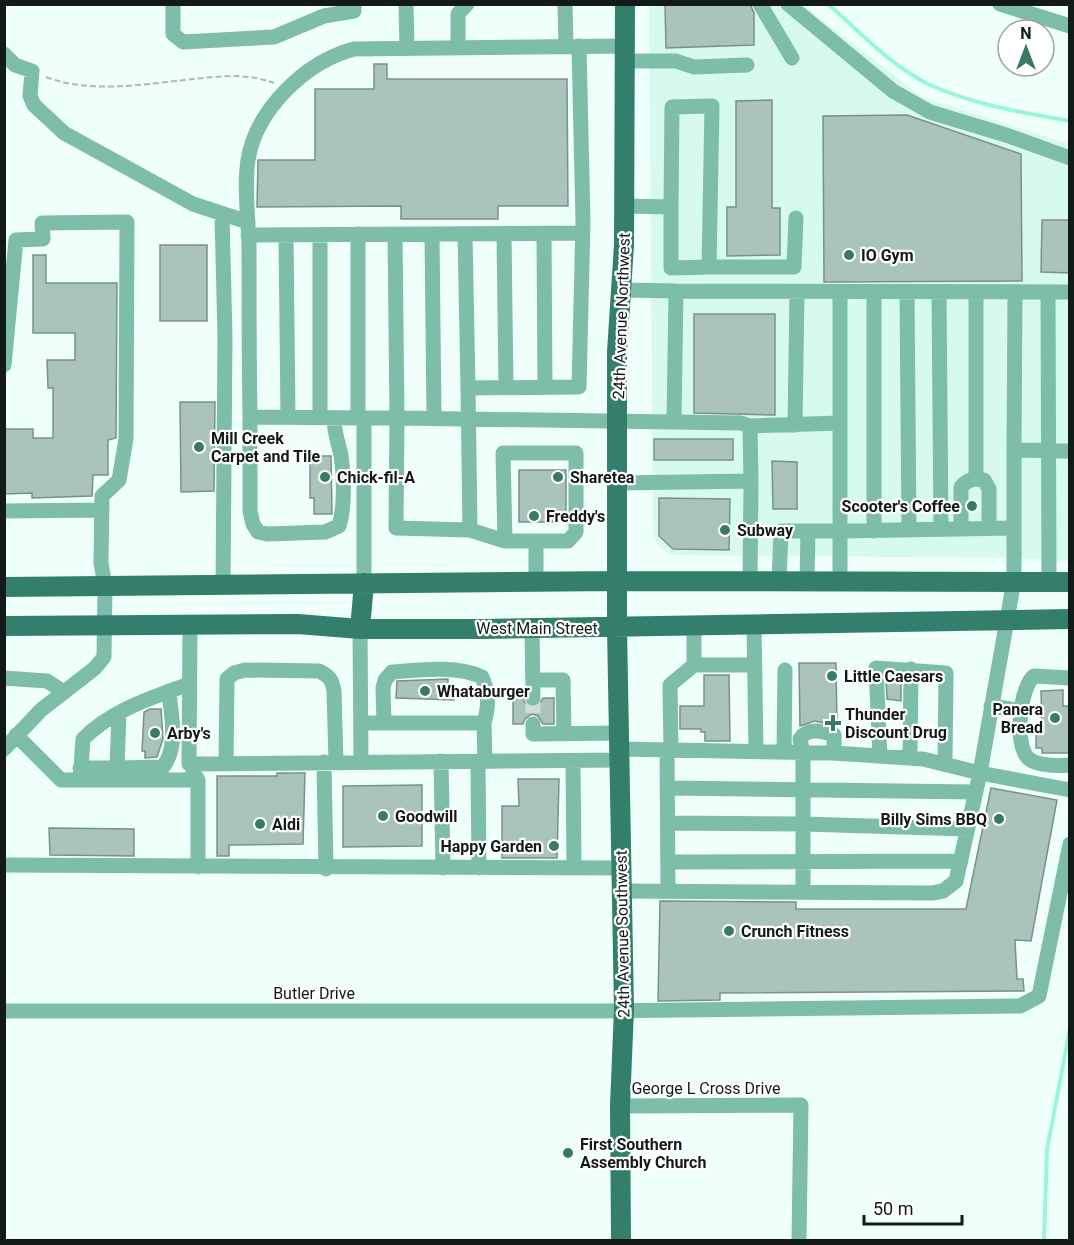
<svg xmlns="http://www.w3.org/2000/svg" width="1074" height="1245" font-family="Roboto,sans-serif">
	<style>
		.built { fill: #d7faee }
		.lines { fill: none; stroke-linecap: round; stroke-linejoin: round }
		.stream { stroke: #98f7db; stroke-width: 4 }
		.building { fill: #abc4bb; stroke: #799289; stroke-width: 1.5 }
		.minor-tunnel { stroke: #ceddd7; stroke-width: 15; stroke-dasharray: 15 8; stroke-linecap: butt }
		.path { stroke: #acbab5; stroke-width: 2; stroke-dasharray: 6 3; stroke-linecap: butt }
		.minor { stroke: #7dbdaa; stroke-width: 15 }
		.major { stroke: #337f6b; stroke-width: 20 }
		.poi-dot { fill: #397967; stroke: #fff; stroke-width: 2 }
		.labels { text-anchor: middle; stroke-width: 4.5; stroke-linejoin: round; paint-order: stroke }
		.poi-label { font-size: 16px; font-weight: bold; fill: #111a17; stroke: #fff; text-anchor: start }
		.street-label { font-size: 16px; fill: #111a17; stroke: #fff }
	</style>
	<rect width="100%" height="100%" fill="#effff9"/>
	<path class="built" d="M 649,5 L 803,5 L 922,97 L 1069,144 L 1069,561 L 1015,558 L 672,555 L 658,546 L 653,533 Z"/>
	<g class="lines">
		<path class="stream" d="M 828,4 C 860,32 890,65 928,84 C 971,104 1023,113 1070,121
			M 1044,1240 L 1047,1150 L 1070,1028"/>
	</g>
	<path class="building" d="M 665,4 L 750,4 L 754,13 L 754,45 L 666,48 Z
		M 374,64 L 387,64 L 387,79 L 567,79 L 568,206 L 498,206 L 498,219 L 401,219 L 401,206 L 257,207 L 258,160 L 315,160 L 315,89 L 374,89 Z
		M 772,100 L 772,208 L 780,208 L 780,255 L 727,256 L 727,207 L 736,207 L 736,101 Z
		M 907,115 L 1021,154 L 1022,281 L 824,282 L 823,116 Z
		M 1042,220 L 1070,220 L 1070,273 L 1041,272 Z
		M 160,245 L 207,245 L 207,321 L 160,321 Z
		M 33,255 L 46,255 L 46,283 L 117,283 L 116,438 L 108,440 L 108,475 L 93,475 L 92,496 L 32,498 L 32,493 L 4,494 L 4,429 L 33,429 L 33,438 L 53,438 L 53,388 L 48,388 L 47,360 L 75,360 L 75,333 L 33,333 Z
		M 694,314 L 775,314 L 775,415 L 694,413 Z
		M 180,402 L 215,402 L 214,491 L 181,492 Z
		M 654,439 L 733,439 L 733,460 L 654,460 Z
		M 310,456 L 331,456 L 332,514 L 314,514 L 314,498 L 310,498 Z
		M 772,461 L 797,462 L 797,509 L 773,509 Z
		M 519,470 L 566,470 L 566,522 L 519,522 Z
		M 659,498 L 730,499 L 729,550 L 673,549 L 659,536 Z
		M 799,663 L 836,663 L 837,726 L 815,721 L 800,726 Z
		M 704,675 L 729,675 L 730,741 L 705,741 L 705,732 L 701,732 L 701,729 L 680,729 L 680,706 L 704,706 Z
		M 448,679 L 448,684 L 454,684 L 454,700 L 396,698 L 397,681 Z
		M 886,679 L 901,680 L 901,701 L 887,699 Z
		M 1063,690 L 1063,706 L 1070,706 L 1070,753 L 1042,753 L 1042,748 L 1036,748 L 1036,729 L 1042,729 L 1041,691 Z
		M 513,698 L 523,698 L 525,703 L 533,708 L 538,706 L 543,698 L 554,698 L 554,724 L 543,724 L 538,716 L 532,714 L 525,719 L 523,724 L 513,724 Z
		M 150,709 L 161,709 L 163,739 L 157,757 L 145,758 L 145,751 L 142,751 L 144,712 Z
		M 277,773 L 305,773 L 303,844 L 229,845 L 229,856 L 217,856 L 217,776 L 277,776 Z
		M 518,779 L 559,779 L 557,858 L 502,858 L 502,806 L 519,806 Z
		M 422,785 L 422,846 L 343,847 L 343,786 Z
		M 991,788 L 1057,800 L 1031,941 L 1015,940 L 1017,979 L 1023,979 L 1024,991 L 720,993 L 720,1000 L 658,1001 L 660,901 L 796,902 L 796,909 L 966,909 Z
		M 49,828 L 134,829 L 134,856 L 50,855 Z"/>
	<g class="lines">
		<path class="minor-tunnel" d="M 533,698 L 533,724"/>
		<path class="path" d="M 46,77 C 91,94 146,84 193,79 C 221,76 247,73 274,83"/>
		<path class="minor" d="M 173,4 L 173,34 L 183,42 L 274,37 L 324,16 L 354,11 L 354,4
			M 406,4 L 407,48
			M 565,4 L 566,46
			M 760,4 L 792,58
			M 788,4 L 893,91 L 930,112 L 1006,135 L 1070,158
			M 1000,4 L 1070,26
			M 458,47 L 458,14 L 467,4
			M 4,54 L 15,65 L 32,71 L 30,96 L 34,105 L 64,133 L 193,204 L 248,222
			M 625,61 L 676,61 L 694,67 L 747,65
			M 624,206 L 671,207 L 671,268 L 709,267 L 712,106 L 672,107 L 671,207
			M 222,215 L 225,337 L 223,586
			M 358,234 L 358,418
			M 432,234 L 434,419
			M 465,234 L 468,388
			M 504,234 L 506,388
			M 544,234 L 545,387
			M 248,235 L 582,233
			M 286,235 L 288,417
			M 320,235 L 320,418
			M 709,267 L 794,267 L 796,218
			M 621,290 L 676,291 L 674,422
			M 676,291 L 1070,292
			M 840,292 L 840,531 L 1014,528
			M 874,292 L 874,531
			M 907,292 L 909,530
			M 939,293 L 941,529
			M 976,293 L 976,478
			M 1048,293 L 1049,581
			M 4,365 L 16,240 L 43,239 L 42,223 L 127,222 L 126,439 L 119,480 L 102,496 L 101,563 L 105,586 L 104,657 L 95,668 L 41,710 L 4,749
			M 250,417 L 250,511 L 253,524 L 258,532 L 267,534 L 325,532 L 339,526 C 345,507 344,475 341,455 C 338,442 334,432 334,418
			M 364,418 L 397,418 L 395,234
			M 795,425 L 797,292
			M 750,426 L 840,423
			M 1014,450 L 1015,293
			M 618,483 L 751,481 L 750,581
			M 4,511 L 102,510
			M 961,529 L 961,487 C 968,479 974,478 984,480 L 989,489 L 989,528
			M 470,530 L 468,388 L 579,387 L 583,222 L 579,46
			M 505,541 L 470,530 L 396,528 L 397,418 L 741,423 L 750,426 L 751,481
			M 536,541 L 505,541 L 503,453 L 576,453 L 576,532 L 568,541 L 536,541 L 536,582
			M 779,581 L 781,531 L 840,531 L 840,581
			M 807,581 L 808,531
			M 364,583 L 364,418 L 250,417 C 249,359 249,301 249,243 C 248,216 244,186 248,160 C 256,110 305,62 354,49 L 625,46
			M 754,624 L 756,751
			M 190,625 L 189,764 L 619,760
			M 694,625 L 694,665 L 755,665
			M 532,628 L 533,698
			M 360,629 L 361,762
			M 4,678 L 47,681 L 64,692
			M 1070,678 L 1034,676 C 1020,687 1014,744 1028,758 C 1037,766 1058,766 1070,765
			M 533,680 L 563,680 L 564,734
			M 991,706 L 1022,711
			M 361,723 L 484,723 L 485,761
			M 384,723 L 383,688 L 385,680 L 392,672 C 420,670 456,665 482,677 C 489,693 489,706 484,723
			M 533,724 L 533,734 L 619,733
			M 16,735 L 61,780 L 198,780
			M 619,749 L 834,753 L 923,759 L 980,773 L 1070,790
			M 667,750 L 668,891
			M 671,750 L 670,685 L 694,665
			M 784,752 L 785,670
			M 880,756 L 876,668 L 946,673 L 945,762
			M 910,758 L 911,669
			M 441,761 L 443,868
			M 478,761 L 479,868
			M 573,761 L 574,868
			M 324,762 L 326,869
			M 226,764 L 227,679 L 234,673 L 245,670 L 319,671 C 329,676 332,679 334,691 L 336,762
			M 80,768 L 117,768 L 119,713
			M 117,768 L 163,767 C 179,746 171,716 169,691
			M 193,772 L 198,780 L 198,867
			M 80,780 L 83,739 C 112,710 151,698 189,684
			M 668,788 L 976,792
			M 668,823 L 804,824 L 967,829
			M 668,862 L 961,861
			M 4,865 L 622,868
			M 622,891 L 932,893 L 943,891 L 956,881 L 980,773 L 1014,580 L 1014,450 L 1070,451
			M 803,892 L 803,753 L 800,739 C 807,727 823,731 834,735 L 834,753
			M 4,1011 L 600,1011 L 1020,1006 L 1039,996 L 1070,844
			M 620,1106 L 801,1105 L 799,1240"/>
		<path class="major" d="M 4,587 L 618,581 L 1070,582
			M 4,626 L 298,624 L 360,629 L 483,629 L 1070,619
			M 360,629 L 364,583
			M 621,1240 L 620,1106 L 624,1009 L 617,628 L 617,352 L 624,245 L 625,4"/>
	</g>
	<g class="poi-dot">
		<circle cx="849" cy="255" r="6"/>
		<circle cx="199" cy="447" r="6"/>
		<circle cx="325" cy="477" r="6"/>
		<circle cx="558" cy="477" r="6"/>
		<circle cx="972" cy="506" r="6"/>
		<circle cx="534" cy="516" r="6"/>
		<circle cx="725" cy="530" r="6"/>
		<circle cx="832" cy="676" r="6"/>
		<circle cx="425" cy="691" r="6"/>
		<circle cx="1055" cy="718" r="6"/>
		<path d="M830 714h6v6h6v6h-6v6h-6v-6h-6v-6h6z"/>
		<circle cx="155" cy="733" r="6"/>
		<circle cx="383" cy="816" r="6"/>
		<circle cx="999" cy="819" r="6"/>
		<circle cx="260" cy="824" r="6"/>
		<circle cx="554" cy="846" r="6"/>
		<circle cx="729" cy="931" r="6"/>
		<circle cx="568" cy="1153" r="6"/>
	</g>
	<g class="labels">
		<g class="poi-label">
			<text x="861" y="261">IO Gym</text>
			<text x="211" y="444">Mill Creek<tspan x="211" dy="18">Carpet and Tile</tspan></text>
			<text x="337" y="483">Chick-fil-A</text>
			<text x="570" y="483">Sharetea</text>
			<text x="960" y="512" text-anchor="end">Scooter's Coffee</text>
			<text x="546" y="522">Freddy's</text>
			<text x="737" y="536">Subway</text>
			<text x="844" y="682">Little Caesars</text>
			<text x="437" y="697">Whataburger</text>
			<text x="1043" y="715" text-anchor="end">Panera<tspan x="1043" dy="18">Bread</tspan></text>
			<text x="845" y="720">Thunder<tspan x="845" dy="18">Discount Drug</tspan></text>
			<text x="167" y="739">Arby's</text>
			<text x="395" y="822">Goodwill</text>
			<text x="987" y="825" text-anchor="end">Billy Sims BBQ</text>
			<text x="272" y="830">Aldi</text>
			<text x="542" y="852" text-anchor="end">Happy Garden</text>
			<text x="741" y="937">Crunch Fitness</text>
			<text x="580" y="1150">First Southern<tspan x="580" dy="18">Assembly Church</tspan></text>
		</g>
		<g class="street-label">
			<text transform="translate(621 316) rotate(-88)" y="6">24th Avenue Northwest</text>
			<text x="537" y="634">West Main Street</text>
			<text transform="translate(622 934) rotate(-91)" y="6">24th Avenue Southwest</text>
			<text x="314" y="999">Butler Drive</text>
			<text x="706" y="1094">George L Cross Drive</text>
		</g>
	</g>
	<rect width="1074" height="1245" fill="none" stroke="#111a17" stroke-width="12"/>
	<g transform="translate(1026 48)"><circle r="28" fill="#ffffff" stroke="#a0a3a2" stroke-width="1.5"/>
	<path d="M0-4.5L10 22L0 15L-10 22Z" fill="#397967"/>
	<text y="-9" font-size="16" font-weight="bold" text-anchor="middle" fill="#111a17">N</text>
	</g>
	<path d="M864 1215v9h98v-9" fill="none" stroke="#111a17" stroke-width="3"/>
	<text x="873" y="1215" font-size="18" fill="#111a17" stroke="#ffffff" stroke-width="4.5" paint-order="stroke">50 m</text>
</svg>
